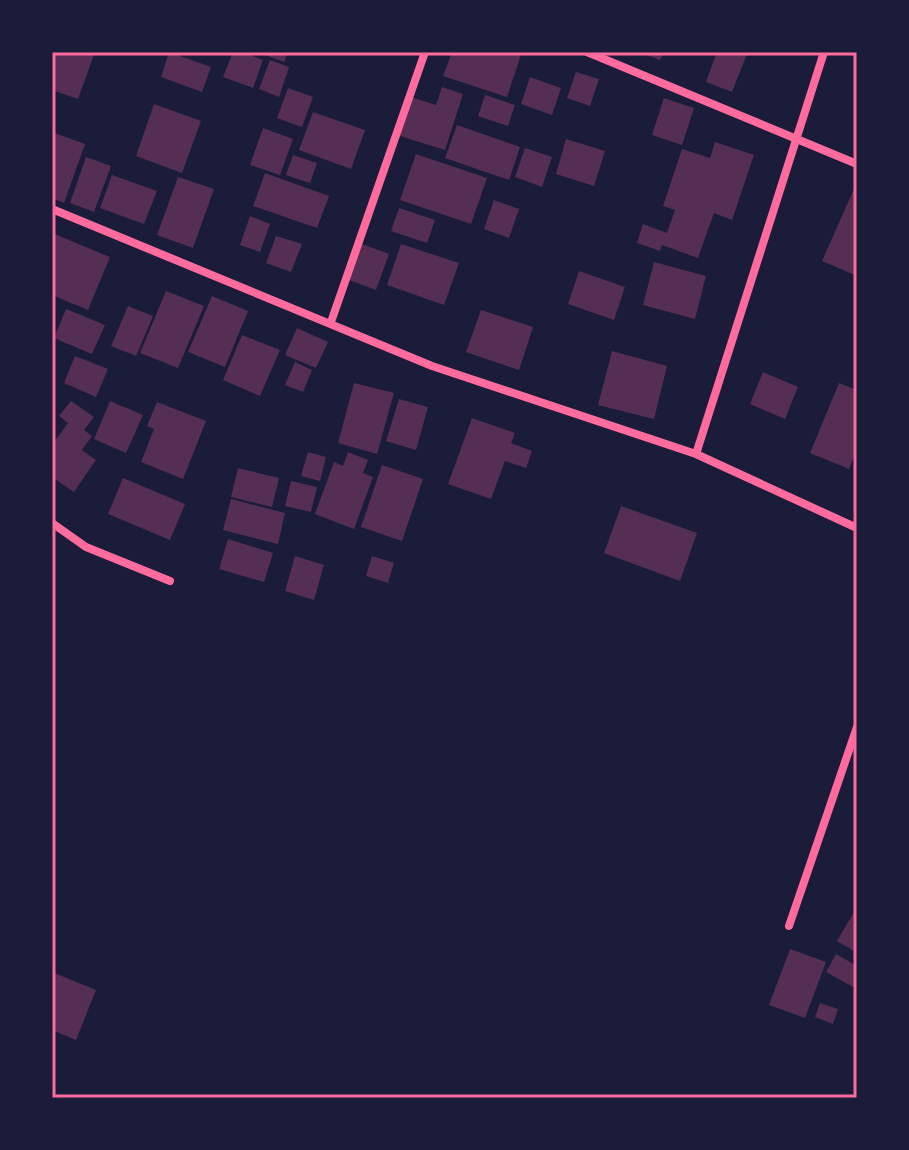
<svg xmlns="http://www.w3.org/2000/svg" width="909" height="1150" font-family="'Public Sans',sans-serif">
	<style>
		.building { fill: #542f53 }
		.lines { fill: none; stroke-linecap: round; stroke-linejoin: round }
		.minor { stroke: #ff6b9d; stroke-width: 8 }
		.neatline { fill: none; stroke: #ff6b9d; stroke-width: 3 }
	</style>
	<rect width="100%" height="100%" fill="#1b1b3a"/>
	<path class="building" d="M 52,52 L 95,52 L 78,99 L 52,90 Z
		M 169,52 L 211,67 L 202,92 L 161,77 Z
		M 233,52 L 242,52 L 263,60 L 253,88 L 223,77 Z
		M 257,52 L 288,52 L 284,62 Z
		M 452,52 L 468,55 L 469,52 L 522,52 L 507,97 L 443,76 Z
		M 640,52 L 664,52 L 660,60 Z
		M 717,52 L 747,54 L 732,92 L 706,82 Z
		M 270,60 L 289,67 L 279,97 L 259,89 Z
		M 576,72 L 599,79 L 590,106 L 567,98 Z
		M 530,77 L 561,88 L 552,115 L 521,104 Z
		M 442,87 L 463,94 L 445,150 L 400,136 L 411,97 L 436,105 Z
		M 288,88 L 313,97 L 302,127 L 277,118 Z
		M 485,95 L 515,105 L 508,126 L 478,116 Z
		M 664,98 L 694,108 L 682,145 L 652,135 Z
		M 154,104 L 201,121 L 182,173 L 136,156 Z
		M 313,112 L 365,130 L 351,169 L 299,150 Z
		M 457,125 L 520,147 L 509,180 L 445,158 Z
		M 263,128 L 293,139 L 280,175 L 250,165 Z
		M 52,132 L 85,144 L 64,203 L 52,198 Z
		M 566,139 L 605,151 L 594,186 L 556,174 Z
		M 715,142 L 754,155 L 732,220 L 714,213 L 698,258 L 662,245 L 660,251 L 637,243 L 643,224 L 667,233 L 675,210 L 663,206 L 682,149 L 710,158 Z
		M 525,148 L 552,157 L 542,187 L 515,177 Z
		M 416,154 L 487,178 L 471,224 L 400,200 Z
		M 293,155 L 317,163 L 310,183 L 286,175 Z
		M 86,157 L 111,166 L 94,212 L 70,203 Z
		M 265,173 L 329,196 L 317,228 L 253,206 Z
		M 112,175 L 157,191 L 144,224 L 100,208 Z
		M 178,177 L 214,189 L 193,248 L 157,235 Z
		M 857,182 L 857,276 L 822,261 Z
		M 494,200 L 519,209 L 509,238 L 484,229 Z
		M 399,208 L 435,220 L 427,243 L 391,231 Z
		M 250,216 L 270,224 L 260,252 L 240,245 Z
		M 52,233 L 110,257 L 88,310 L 52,295 Z
		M 276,236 L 302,244 L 291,272 L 266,263 Z
		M 362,244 L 389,254 L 376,290 L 349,280 Z
		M 401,244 L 459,263 L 444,305 L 387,285 Z
		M 654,262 L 706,276 L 695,319 L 643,305 Z
		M 579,271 L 625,287 L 614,320 L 568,304 Z
		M 166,291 L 204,306 L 178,368 L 140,353 Z
		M 212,296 L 248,311 L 225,367 L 188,352 Z
		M 128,306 L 153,316 L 136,356 L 111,346 Z
		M 66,309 L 105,325 L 92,354 L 54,338 Z
		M 481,310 L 533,327 L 519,370 L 466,352 Z
		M 297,328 L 328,342 L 316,368 L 285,355 Z
		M 242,335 L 280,350 L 260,396 L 223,380 Z
		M 612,351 L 667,366 L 654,419 L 598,405 Z
		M 75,356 L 108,369 L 96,397 L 64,383 Z
		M 295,362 L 312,370 L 303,392 L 285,385 Z
		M 763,372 L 798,387 L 785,419 L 750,404 Z
		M 354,383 L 394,393 L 377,454 L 338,443 Z
		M 839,383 L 857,390 L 857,450 L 849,469 L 810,453 Z
		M 399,399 L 428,407 L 416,450 L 386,441 Z
		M 71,401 L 94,417 L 84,430 L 92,436 L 82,450 L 96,460 L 74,492 L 52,477 L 52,445 L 68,423 L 59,416 Z
		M 110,401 L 143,415 L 126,453 L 94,439 Z
		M 157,402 L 206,421 L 183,479 L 141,462 L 154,429 L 147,426 Z
		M 472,418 L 515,433 L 511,443 L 532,451 L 526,468 L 505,461 L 491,499 L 448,484 Z
		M 308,452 L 326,457 L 320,481 L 301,476 Z
		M 348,452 L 368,460 L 363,473 L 373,477 L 354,529 L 315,514 L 334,462 L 343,466 Z
		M 382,465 L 423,479 L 402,541 L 361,527 Z
		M 238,468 L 279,478 L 272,507 L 231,497 Z
		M 123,478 L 185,504 L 170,540 L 108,514 Z
		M 291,481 L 317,487 L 311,512 L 285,506 Z
		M 231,499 L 285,513 L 278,544 L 223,530 Z
		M 621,506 L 697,533 L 680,581 L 604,553 Z
		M 228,539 L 273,553 L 264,582 L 219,569 Z
		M 295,556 L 324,565 L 314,600 L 285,591 Z
		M 372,556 L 394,563 L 388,583 L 366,576 Z
		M 857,907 L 857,953 L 837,941 Z
		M 790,949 L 826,962 L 805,1018 L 769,1005 Z
		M 836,954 L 857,966 L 855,988 L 826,972 Z
		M 52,972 L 96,990 L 76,1040 L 52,1030 Z
		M 820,1003 L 838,1009 L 833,1024 L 815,1017 Z"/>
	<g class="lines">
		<path class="minor" d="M 587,52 L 857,164
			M 52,209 L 432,366 L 696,454 L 857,528
			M 331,322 L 425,52
			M 696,454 L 824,52
			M 52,523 L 86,547 L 170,581
			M 789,926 L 857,727"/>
	</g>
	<rect width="909" height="1150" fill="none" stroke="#1b1b3a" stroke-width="108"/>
	<rect x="54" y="54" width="801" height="1042" class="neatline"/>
</svg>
